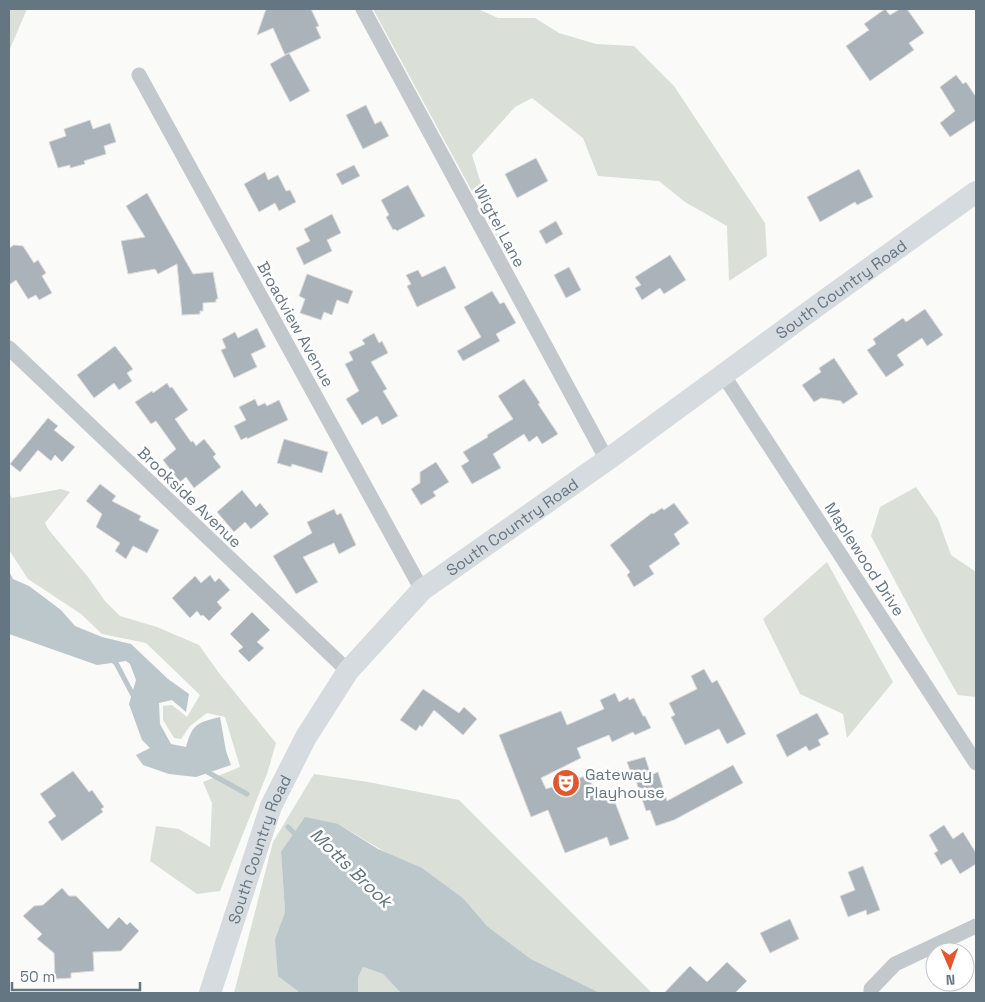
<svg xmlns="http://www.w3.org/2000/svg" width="985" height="1002" font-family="'Space Grotesk',sans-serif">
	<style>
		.green { fill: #dadfd7 }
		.water { fill: #bbc7cb }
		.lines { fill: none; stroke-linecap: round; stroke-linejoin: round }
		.stream { stroke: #bbc7cb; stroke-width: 5 }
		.building { fill: #aab3b9; stroke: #dcdcda }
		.minor { stroke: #c3c8cc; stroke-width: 15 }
		.secondary { stroke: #d6dbdf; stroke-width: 22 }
		.labels { text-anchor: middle; stroke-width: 5; stroke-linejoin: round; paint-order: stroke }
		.street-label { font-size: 16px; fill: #657683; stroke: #fff }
		.poi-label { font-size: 16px; fill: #657683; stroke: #fff; text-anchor: start }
		.water-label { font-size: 18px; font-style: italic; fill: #60757c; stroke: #fff }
	</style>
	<rect width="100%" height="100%" fill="#fafaf8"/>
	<path class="green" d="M 9,9 L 27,9 L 9,51 Z
		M 373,9 L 478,9 L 498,18 L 535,18 L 559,33 L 596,44 L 634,46 L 674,86 L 765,223 L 767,256 L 729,281 L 727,226 L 685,202 L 659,181 L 598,176 L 583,138 L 532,98 L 515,107 L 472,155 L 499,241 Z
		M 916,487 L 938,519 L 951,555 L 976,572 L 976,697 L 958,695 L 925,637 L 871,536 L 880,507 Z
		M 61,489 L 70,492 L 45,523 L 48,529 L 88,577 L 105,601 L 120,616 L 157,627 L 199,645 L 219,673 L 276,743 L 267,774 L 220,891 L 197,894 L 150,861 L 156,826 L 179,829 L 210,847 L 212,803 L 203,782 L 240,767 L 225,717 L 207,713 L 190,726 L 181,739 L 174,738 L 163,720 L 163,706 L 172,705 L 187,717 L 200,695 L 146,643 L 102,634 L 81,614 L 28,579 L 9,550 L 9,493 L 12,498 Z
		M 827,562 L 893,682 L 847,738 L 843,714 L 800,694 L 763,619 Z
		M 314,774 L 368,782 L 459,800 L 652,993 L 600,993 L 531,959 L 487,926 L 464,899 L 338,824 L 281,852 L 285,912 L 275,939 L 298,991 L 297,993 L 234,993 L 273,842 Z
		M 363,967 L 383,974 L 401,993 L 358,993 L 358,978 Z"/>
	<path class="water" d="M 9,571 L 13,579 L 29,586 L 61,610 L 75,626 L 102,637 L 131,644 L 168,679 L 189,694 L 186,712 L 172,700 L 159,703 L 160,724 L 171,744 L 186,747 C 193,723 197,723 220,717 L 226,751 L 231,765 L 196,777 L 169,774 L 143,765 L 136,755 L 150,748 L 142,740 L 129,704 L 136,680 L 130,664 L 126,661 L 97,665 L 9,634 Z
		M 305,817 L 338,824 L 378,849 L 422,868 L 464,899 L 487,926 L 531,959 L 600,993 L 401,993 L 383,974 L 363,967 L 358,978 L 358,993 L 297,993 L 298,991 L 278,976 L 275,939 L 285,912 L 281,852 Z"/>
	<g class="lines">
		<path class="stream" d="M 111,659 L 116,663 L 135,699
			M 202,769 L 247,794
			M 288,827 L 298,837"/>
	</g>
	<path class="building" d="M 266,9 L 311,9 L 319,26 L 316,27 L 321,38 L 285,55 L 273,28 L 257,35 Z
		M 885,9 L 890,15 L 900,9 L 907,9 L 924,33 L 909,43 L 914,50 L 870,81 L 846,46 L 869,30 L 864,24 Z
		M 289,53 L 310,91 L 290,102 L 270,64 Z
		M 956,75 L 963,84 L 966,82 L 976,97 L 976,120 L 950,137 L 940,123 L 955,111 L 940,87 Z
		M 366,105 L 375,124 L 381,121 L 389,136 L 363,149 L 346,115 Z
		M 90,120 L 93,129 L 110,123 L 116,142 L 104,146 L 106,154 L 84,161 L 85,164 L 70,168 L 70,165 L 58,168 L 49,142 L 66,136 L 64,129 Z
		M 536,158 L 548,181 L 517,198 L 505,174 Z
		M 354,165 L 360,176 L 342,185 L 336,174 Z
		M 859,169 L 873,197 L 857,205 L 855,202 L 820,222 L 807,197 Z
		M 265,172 L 268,180 L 278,175 L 286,191 L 290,190 L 296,202 L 279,211 L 275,203 L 259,212 L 244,184 Z
		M 408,185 L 425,216 L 397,231 L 395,229 L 393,230 L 386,217 L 389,215 L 381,200 Z
		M 147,193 L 193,274 L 213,272 L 218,299 L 216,299 L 216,302 L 203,303 L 203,311 L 200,311 L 200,314 L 182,315 L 177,264 L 158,274 L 155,269 L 128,274 L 121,241 L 145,237 L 126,206 Z
		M 332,214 L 341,233 L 327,240 L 332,251 L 304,265 L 296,248 L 310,241 L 304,229 Z
		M 556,221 L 563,234 L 546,244 L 539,231 Z
		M 14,245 L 23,246 L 34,263 L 38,260 L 46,273 L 42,276 L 52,293 L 39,300 L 36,295 L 28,299 L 16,280 L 9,285 L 9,248 Z
		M 670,255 L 686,280 L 664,294 L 660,288 L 642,300 L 635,288 L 641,285 L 635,277 Z
		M 445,266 L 456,288 L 417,307 L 407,286 L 411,284 L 406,275 L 418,270 L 422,277 Z
		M 569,267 L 581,290 L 566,298 L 554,275 Z
		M 307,274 L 353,291 L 348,304 L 337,300 L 332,315 L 324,312 L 321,320 L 300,313 L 305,299 L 299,296 Z
		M 492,291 L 500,304 L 504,302 L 516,323 L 496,334 L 500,341 L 463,361 L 457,351 L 481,337 L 464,307 Z
		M 925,309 L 943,335 L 927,346 L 922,338 L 897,355 L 904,365 L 886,377 L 867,350 L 876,344 L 873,339 L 903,318 L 906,322 Z
		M 257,328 L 266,347 L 251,354 L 257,367 L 234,378 L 221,350 L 226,348 L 222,339 L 235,332 L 238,338 Z
		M 374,333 L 379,343 L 382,341 L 388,353 L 371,362 L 387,389 L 383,391 L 398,416 L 382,425 L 377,416 L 362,425 L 346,399 L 359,391 L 345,364 L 353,360 L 349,352 L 365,344 L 362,340 Z
		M 115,346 L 133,369 L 127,373 L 132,381 L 119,390 L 114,383 L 94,398 L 77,375 Z
		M 834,358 L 858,394 L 843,404 L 841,401 L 821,398 L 814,402 L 802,385 L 821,372 L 819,368 Z
		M 524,379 L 540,403 L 538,404 L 558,434 L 542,444 L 537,436 L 529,442 L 524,434 L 493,454 L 501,468 L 472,484 L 461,466 L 469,461 L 463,452 L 488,437 L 487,435 L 513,419 L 498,396 Z
		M 167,383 L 170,388 L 172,387 L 188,410 L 175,419 L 191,442 L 193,441 L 196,446 L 204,439 L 216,454 L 213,457 L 221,467 L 194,488 L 186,477 L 180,482 L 163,460 L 176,449 L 156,421 L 151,424 L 135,402 L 152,391 L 153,393 Z
		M 255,399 L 258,406 L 265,403 L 267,406 L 279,400 L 288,420 L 247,439 L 247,437 L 241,440 L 234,426 L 246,420 L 239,407 Z
		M 48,418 L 58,426 L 54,430 L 75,447 L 62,462 L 55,455 L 51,461 L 38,450 L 20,472 L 10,464 Z
		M 284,439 L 328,452 L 322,473 L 292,464 L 291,467 L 277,463 Z
		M 436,462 L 449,482 L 433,492 L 436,496 L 421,505 L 411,489 L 420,483 L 420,472 Z
		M 100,484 L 116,496 L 112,501 L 141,516 L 139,520 L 159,530 L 147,553 L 133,546 L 126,559 L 115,551 L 120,543 L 96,527 L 102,514 L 86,501 Z
		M 242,490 L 256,507 L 260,503 L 269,514 L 251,529 L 245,522 L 234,532 L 217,512 Z
		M 674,503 L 689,523 L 674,534 L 680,544 L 649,566 L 654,574 L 634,587 L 627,575 L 630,572 L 610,545 L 652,513 L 653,514 L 662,508 L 664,510 Z
		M 334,509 L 337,515 L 341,513 L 356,545 L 339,554 L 334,543 L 303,557 L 318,582 L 296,594 L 273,556 L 312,533 L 307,522 Z
		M 210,575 L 215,582 L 219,578 L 230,590 L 217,602 L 222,608 L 209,621 L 203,615 L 201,616 L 197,611 L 190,618 L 172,598 L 195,576 L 201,583 Z
		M 252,612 L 270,630 L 257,642 L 264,648 L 249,662 L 238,651 L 243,647 L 230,634 Z
		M 704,669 L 712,683 L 717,680 L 746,734 L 727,744 L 719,729 L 685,745 L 671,717 L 675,715 L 669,703 L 697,689 L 691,676 Z
		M 423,689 L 459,713 L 464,707 L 477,719 L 463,735 L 434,710 L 422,727 L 420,725 L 416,731 L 400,720 Z
		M 615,693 L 619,702 L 628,697 L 629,700 L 634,698 L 643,716 L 645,716 L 651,728 L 635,735 L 633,732 L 612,742 L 609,735 L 577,748 L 581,758 L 541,778 L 546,789 L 588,775 L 596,795 L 610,789 L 629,839 L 610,846 L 607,837 L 565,853 L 548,810 L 531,817 L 499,735 L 561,711 L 567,725 L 604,709 L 600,700 Z
		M 817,713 L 829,734 L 818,740 L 821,745 L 809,751 L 806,746 L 787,757 L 776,735 Z
		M 645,757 L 651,775 L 658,772 L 667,801 L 733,765 L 743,783 L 674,820 L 656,826 L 650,810 L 646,811 L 636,781 L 634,781 L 627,762 Z
		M 73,771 L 89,792 L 92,790 L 104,807 L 101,809 L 103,812 L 62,841 L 48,822 L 56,816 L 40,794 Z
		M 944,825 L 953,839 L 963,832 L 976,853 L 976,864 L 960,874 L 951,859 L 941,865 L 934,853 L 938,851 L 929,835 Z
		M 863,866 L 880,910 L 867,915 L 866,910 L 848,917 L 840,896 L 855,890 L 848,872 Z
		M 62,888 L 69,896 L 76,896 L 108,929 L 119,917 L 127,925 L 130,922 L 139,931 L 121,951 L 93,952 L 94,971 L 71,973 L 71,978 L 55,979 L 54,953 L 37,939 L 42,934 L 23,916 L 34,906 L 43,905 Z
		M 790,919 L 799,939 L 770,953 L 760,933 Z
		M 727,962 L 747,981 L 735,993 L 664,993 L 690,966 L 707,982 Z"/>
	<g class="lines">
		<path class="minor" d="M 363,9 L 607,460
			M 139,75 L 422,590
			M 9,348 L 348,671
			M 724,376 L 976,763
			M 871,993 L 871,989 L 895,964 L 976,926"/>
		<path class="secondary" id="s1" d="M 210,993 L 271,806 L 306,737 L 348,671 L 422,590 L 607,460 L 821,303 L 976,192"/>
	</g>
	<defs>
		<g id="theatre-disc" transform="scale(1.4375)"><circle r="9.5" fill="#e4572e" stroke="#fff"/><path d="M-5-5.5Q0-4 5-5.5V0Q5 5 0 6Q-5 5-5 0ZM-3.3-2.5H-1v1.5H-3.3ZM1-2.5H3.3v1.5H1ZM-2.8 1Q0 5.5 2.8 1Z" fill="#fff"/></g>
	</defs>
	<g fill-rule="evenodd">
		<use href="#theatre-disc" x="566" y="783"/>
	</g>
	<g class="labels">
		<g class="street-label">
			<text transform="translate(500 226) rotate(62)" y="6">Wigtel Lane</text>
			<text dy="6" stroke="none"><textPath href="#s1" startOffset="978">South Country Road</textPath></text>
			<text transform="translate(296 324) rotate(61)" y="6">Broadview Avenue</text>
			<text transform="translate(190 497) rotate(44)" y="6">Brookside Avenue</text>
			<text dy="6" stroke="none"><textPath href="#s1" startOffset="572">South Country Road</textPath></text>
			<text transform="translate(865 559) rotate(57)" y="6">Maplewood Drive</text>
			<text dy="6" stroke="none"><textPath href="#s1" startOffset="152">South Country Road</textPath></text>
		</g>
		<g class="poi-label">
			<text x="585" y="780">Gateway<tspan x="585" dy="18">Playhouse</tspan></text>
		</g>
		<g class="water-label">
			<text transform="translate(351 868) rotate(44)" y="6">Motts Brook</text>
		</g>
	</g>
	<rect width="985" height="1002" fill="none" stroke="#657683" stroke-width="20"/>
	<g transform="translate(950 967) rotate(178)"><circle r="24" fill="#ffffff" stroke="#c1c8cd"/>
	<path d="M0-4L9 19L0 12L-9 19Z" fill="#e4572e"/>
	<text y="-8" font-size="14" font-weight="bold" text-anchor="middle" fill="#657683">N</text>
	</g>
	<path d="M12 982v8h128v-8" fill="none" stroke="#657683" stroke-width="2.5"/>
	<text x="20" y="982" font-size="15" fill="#657683" stroke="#ffffff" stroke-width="4" paint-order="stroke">50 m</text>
</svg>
